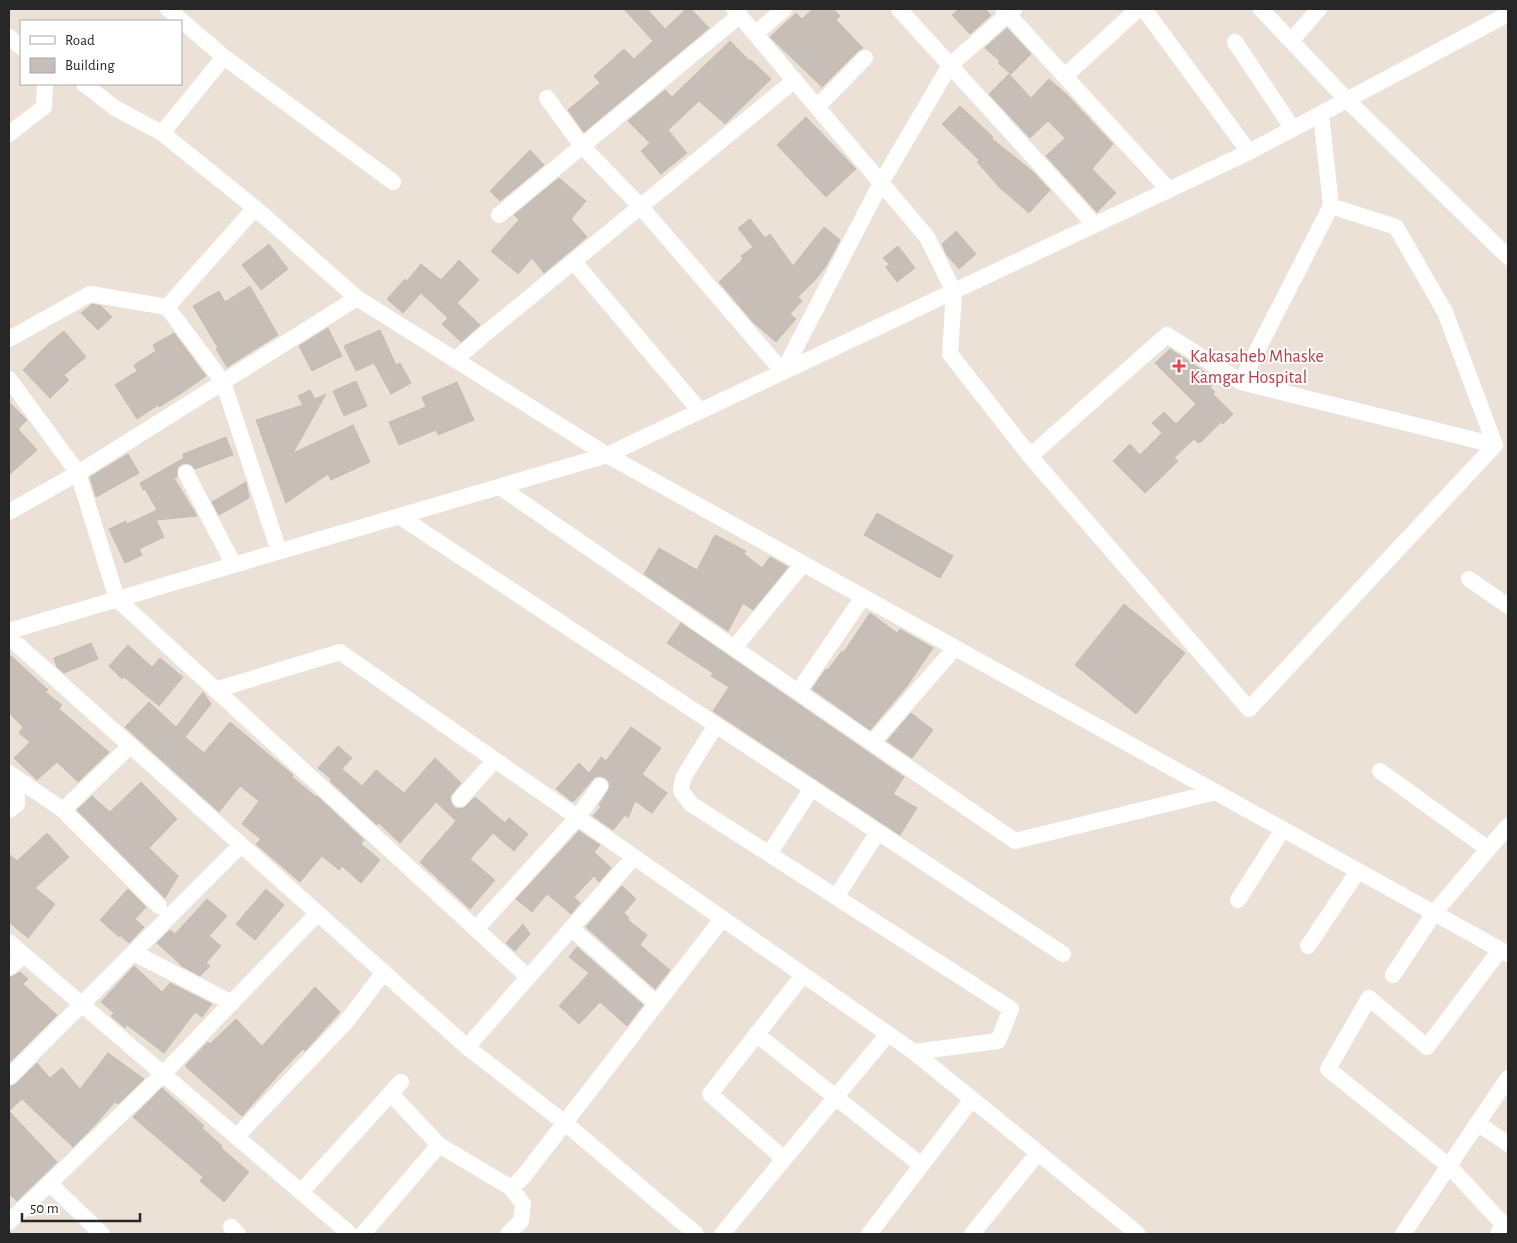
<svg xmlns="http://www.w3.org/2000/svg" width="1517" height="1243" font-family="'Alegreya Sans',sans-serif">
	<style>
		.building { fill: #c6beb7; stroke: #c6bdb1 }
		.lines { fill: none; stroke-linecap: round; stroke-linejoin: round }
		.minor { stroke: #fff; stroke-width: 16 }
		.health-dot { fill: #e0444e; stroke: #fff; stroke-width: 2 }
		.labels { text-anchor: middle; stroke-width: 4; stroke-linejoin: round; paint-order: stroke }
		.health-label { font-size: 18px; fill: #be3a42; stroke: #fff; text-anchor: start }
	</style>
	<rect width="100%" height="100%" fill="#ece1d7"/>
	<path class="building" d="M 624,9 L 647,9 L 665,29 L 686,9 L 691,9 L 709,28 L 584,132 L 568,110 L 600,83 L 594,76 L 624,49 L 634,59 L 653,41 Z
		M 813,9 L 833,9 L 840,16 L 836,20 L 863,48 L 858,51 L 822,87 L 770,37 L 796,13 L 802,19 Z
		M 959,9 L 985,9 L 991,15 L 970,34 L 952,15 Z
		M 1007,28 L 1031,54 L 1011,74 L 998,63 L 1000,61 L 985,48 Z
		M 730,41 L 750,61 L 751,60 L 771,79 L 725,124 L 699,101 L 668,130 L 687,153 L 661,174 L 641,151 L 650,143 L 628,121 L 665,90 L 672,97 Z
		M 1009,74 L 1031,98 L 1049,79 L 1067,95 L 1113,144 L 1092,169 L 1116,193 L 1097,212 L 1046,156 L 1065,138 L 1048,121 L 1030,138 L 989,94 Z
		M 960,106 L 993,137 L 991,138 L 1031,170 L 1050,190 L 1029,213 L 1000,188 L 977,162 L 979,160 L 942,124 Z
		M 806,117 L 856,169 L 826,197 L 777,145 Z
		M 530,150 L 544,165 L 500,201 L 490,191 Z
		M 559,178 L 586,201 L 571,219 L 587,237 L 544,273 L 532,258 L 518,274 L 491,251 L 519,220 L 514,215 Z
		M 750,219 L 765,238 L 770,234 L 793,266 L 824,227 L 840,240 L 826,266 L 816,279 L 798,297 L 802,301 L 790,314 L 796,319 L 776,342 L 754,323 L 719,282 L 743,259 L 741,256 L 753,247 L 738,228 Z
		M 956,231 L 976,254 L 959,269 L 947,255 L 942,244 Z
		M 269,244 L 288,269 L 261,290 L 242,265 Z
		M 898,246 L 915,268 L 897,282 L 886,267 L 889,264 L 883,258 Z
		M 459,260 L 479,280 L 457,303 L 480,325 L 461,342 L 442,324 L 448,318 L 421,293 L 403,313 L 387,299 L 405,279 L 407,281 L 421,264 L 441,280 Z
		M 250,286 L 278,335 L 227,367 L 216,349 L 218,348 L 193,306 L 219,291 L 225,302 Z
		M 92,304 L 101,306 L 112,317 L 98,330 L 81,313 Z
		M 328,328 L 342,356 L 312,371 L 299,346 Z
		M 380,330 L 396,365 L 400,363 L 411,383 L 391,394 L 374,363 L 356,371 L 344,346 Z
		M 64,331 L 86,357 L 64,375 L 69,380 L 50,398 L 23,370 L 48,344 Z
		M 174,333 L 206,376 L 183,392 L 159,407 L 158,405 L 137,419 L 115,385 L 137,371 L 134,365 L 156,351 L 153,345 Z
		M 1170,349 L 1202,370 L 1214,383 L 1210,387 L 1215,392 L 1213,394 L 1233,414 L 1223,424 L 1221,422 L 1202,441 L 1198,443 L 1194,439 L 1174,458 L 1178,461 L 1145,493 L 1113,461 L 1130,444 L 1140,455 L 1162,433 L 1152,423 L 1164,412 L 1176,424 L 1196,404 L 1155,363 Z
		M 356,381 L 367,406 L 344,416 L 333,391 Z
		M 457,382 L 474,420 L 438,435 L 436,430 L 399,445 L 389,422 L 426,407 L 422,397 Z
		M 310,390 L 315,399 L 326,394 L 293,453 L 353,425 L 370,462 L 331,480 L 328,474 L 286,503 L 256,420 L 303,405 L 298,396 Z
		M 9,402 L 27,420 L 18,429 L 37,450 L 9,475 Z
		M 226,437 L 233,455 L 195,469 L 192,465 L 187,463 L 182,464 L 177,468 L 177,477 L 174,478 L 197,516 L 156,520 L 164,537 L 139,549 L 142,555 L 125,563 L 109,529 L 126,521 L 127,524 L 157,510 L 145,489 L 143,490 L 140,483 L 184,458 L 183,454 Z
		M 128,454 L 139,473 L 96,497 L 90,477 Z
		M 246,482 L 249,498 L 219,515 L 212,502 Z
		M 877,513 L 953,556 L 940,578 L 864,535 Z
		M 715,535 L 746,551 L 744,554 L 762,568 L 770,557 L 788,567 L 753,610 L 743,603 L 728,631 L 644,574 L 659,548 L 697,570 Z
		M 1124,604 L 1185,653 L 1136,714 L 1075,665 Z
		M 870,613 L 897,633 L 900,629 L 933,648 L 907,686 L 870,730 L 812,689 L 826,669 L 828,670 L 842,651 L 844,652 Z
		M 681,623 L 904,777 L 893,794 L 917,808 L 900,835 L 713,711 L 729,687 L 711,676 L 713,673 L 667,643 Z
		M 91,643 L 98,659 L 64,673 L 57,667 L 54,658 Z
		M 128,645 L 152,667 L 160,658 L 183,677 L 159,706 L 124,677 L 122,679 L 109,666 Z
		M 9,654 L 48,690 L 45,692 L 62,705 L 59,709 L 109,752 L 78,782 L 57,762 L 37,780 L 14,758 L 30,742 L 19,733 L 23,727 L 9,713 Z
		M 203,692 L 211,704 L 185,737 L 204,753 L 230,722 L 293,775 L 291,776 L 316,797 L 317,796 L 364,840 L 361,844 L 380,860 L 361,883 L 342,866 L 339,870 L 322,856 L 300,882 L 256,844 L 261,839 L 242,824 L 259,801 L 240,786 L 219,812 L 125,727 L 149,702 L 176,727 Z
		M 911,713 L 933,730 L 912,758 L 887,741 Z
		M 631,727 L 661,748 L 642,774 L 667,793 L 652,813 L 635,801 L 628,818 L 625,815 L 613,830 L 593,816 L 601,807 L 599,805 L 610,787 L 609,782 L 606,778 L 600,776 L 595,777 L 573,802 L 556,789 L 579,763 L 589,773 L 601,757 L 606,761 Z
		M 338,746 L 352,758 L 342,769 L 362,786 L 376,770 L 404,793 L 435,758 L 461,783 L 450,796 L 451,803 L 454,807 L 458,809 L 464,808 L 475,797 L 505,823 L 509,818 L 528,834 L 514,851 L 493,833 L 470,859 L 495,880 L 470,909 L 420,862 L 456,821 L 436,802 L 400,843 L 379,823 L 377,825 L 330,781 L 331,779 L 318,768 Z
		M 141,782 L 177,819 L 149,848 L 178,876 L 165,898 L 77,810 L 92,796 L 110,812 Z
		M 579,831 L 600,845 L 594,852 L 611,868 L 599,882 L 594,876 L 574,897 L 580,903 L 571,914 L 547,894 L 532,912 L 516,899 Z
		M 47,833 L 69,857 L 35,888 L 55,904 L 28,938 L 9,922 L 9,854 L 17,861 Z
		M 622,886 L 636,899 L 624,913 L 629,918 L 628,920 L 647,935 L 640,945 L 670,970 L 655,989 L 586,927 Z
		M 128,889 L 146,907 L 135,919 L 144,927 L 129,943 L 120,935 L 119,937 L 100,920 Z
		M 266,889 L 284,905 L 255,940 L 236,924 Z
		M 207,899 L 227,916 L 209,936 L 221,946 L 206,963 L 210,966 L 200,976 L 182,966 L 157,943 L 170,930 L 175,934 Z
		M 523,924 L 530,934 L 515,951 L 506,943 Z
		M 577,947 L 643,1005 L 627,1026 L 600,1002 L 579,1024 L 559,1006 L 589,973 L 569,957 Z
		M 134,966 L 162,992 L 170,983 L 212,1004 L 202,1017 L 195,1012 L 164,1053 L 127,1025 L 125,1028 L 111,1016 L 114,1013 L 101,1002 Z
		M 20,972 L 28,979 L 23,984 L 57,1015 L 9,1063 L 9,978 Z
		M 315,987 L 340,1012 L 305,1051 L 303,1049 L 280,1073 L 242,1116 L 185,1066 L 208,1042 L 210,1044 L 236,1019 L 262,1046 Z
		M 108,1053 L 144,1079 L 118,1104 L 115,1102 L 93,1127 L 73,1147 L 22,1099 L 9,1111 L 57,1162 L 17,1201 L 9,1194 L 9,1087 L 16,1084 L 37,1063 L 50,1078 L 62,1068 L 80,1089 Z
		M 162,1088 L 204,1126 L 202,1128 L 222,1146 L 221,1148 L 249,1172 L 224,1202 L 200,1181 L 203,1177 L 133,1117 Z"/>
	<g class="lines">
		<path class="minor" d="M 168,9 L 224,57 L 393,182
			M 734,9 L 927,237 L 954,292 L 950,354 L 1030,456 L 1249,709 L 1495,445 L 1241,382 L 1167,335 L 1030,456
			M 899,9 L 1095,225
			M 1003,9 L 1169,190
			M 1144,9 L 1249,152
			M 1261,9 L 1347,100 L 1508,257
			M 755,34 L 784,9
			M 9,37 L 21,47
			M 1291,41 L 1319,9
			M 1235,42 L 1293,129
			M 224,57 L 162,133 L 255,208 L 357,298 L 607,455 L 1508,954
			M 1065,76 L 1138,9
			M 84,84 L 115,108 L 162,133
			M 547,98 L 582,146 L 641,207 L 783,372 L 881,183 L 950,65 L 1014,9
			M 817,107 L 865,58
			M 1321,114 L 1331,206 L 1396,227 L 1445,312 L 1495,445
			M 9,134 L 44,107 L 45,84
			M 499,215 L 740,15
			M 574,262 L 700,411
			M 167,307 L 223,382 L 279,551
			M 9,339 L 90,294 L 167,307 L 255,208
			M 455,360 L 480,338 L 795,80
			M 9,379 L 78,473 L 117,599 L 528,977
			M 1241,382 L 1331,206
			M 186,473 L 234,565
			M 500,487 L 1015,841 L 1216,792
			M 9,512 L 78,473 L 357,298
			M 399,516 L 1063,954
			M 1469,579 L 1508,606
			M 9,631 L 607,455 L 1249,152 L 1508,14
			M 9,637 L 467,1047 L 565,1123 L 696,1234
			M 734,648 L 803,564
			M 215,690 L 340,652 L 914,1052 L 1138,1234
			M 798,692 L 863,597
			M 716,725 L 683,778 L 681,791 L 691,804 L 1011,1009 L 998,1041 L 914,1052
			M 872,743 L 955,648
			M 1380,771 L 1488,849
			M 9,773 L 63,810 L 130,746
			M 460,799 L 495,760
			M 9,810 L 17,804 L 16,779
			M 63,810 L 159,906
			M 769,854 L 812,788
			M 836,897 L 878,832
			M 1238,900 L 1283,829
			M 571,928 L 657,1004
			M 476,929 L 577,818 L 600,786
			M 9,942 L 24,955
			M 1308,946 L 1358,871
			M 134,953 L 232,1003
			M 9,968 L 24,955 L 350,1234
			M 1393,975 L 1434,913 L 1508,826
			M 756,1034 L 921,1165
			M 467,1047 L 634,857
			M 9,1077 L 241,845
			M 391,1094 L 439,1145 L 511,1188 L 523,1204 L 521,1221 L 508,1234
			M 1477,1123 L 1508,1144
			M 236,1137 L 346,1022 L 384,972
			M 784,1159 L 710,1094 L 803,975
			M 49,1183 L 102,1234
			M 511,1188 L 523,1177 L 722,919
			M 301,1192 L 401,1082
			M 9,1222 L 163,1074 L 318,913
			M 231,1227 L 238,1234
			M 363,1234 L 439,1145
			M 722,1234 L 888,1034
			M 869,1234 L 972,1099
			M 972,1234 L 1038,1153
			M 1403,1234 L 1508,1078
			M 1498,1234 L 1503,1224 L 1449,1166 L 1328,1069 L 1369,998 L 1427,1047 L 1500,950"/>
	</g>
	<path class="health-dot" d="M1176.5 358.5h5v5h5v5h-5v5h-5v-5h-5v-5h5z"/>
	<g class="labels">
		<g class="health-label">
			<text x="1190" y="362">Kakasaheb Mhaske<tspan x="1190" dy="21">Kamgar Hospital</tspan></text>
		</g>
	</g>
	<rect width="1517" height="1243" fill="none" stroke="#272727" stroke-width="20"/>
	<rect x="20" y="20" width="162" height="65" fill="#ffffff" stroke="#a9a9a9"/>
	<rect x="30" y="36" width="25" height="8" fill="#ffffff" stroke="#a9a9a9"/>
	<text x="65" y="45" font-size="15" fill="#272727">Road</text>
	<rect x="30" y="58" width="25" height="15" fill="#c6beb7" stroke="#a9a9a9"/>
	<text x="65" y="70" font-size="15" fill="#272727">Building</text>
	<path d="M22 1213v8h118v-8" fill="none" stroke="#272727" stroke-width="2.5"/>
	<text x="30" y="1213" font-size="15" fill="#272727" stroke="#ffffff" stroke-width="4" paint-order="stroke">50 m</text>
</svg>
